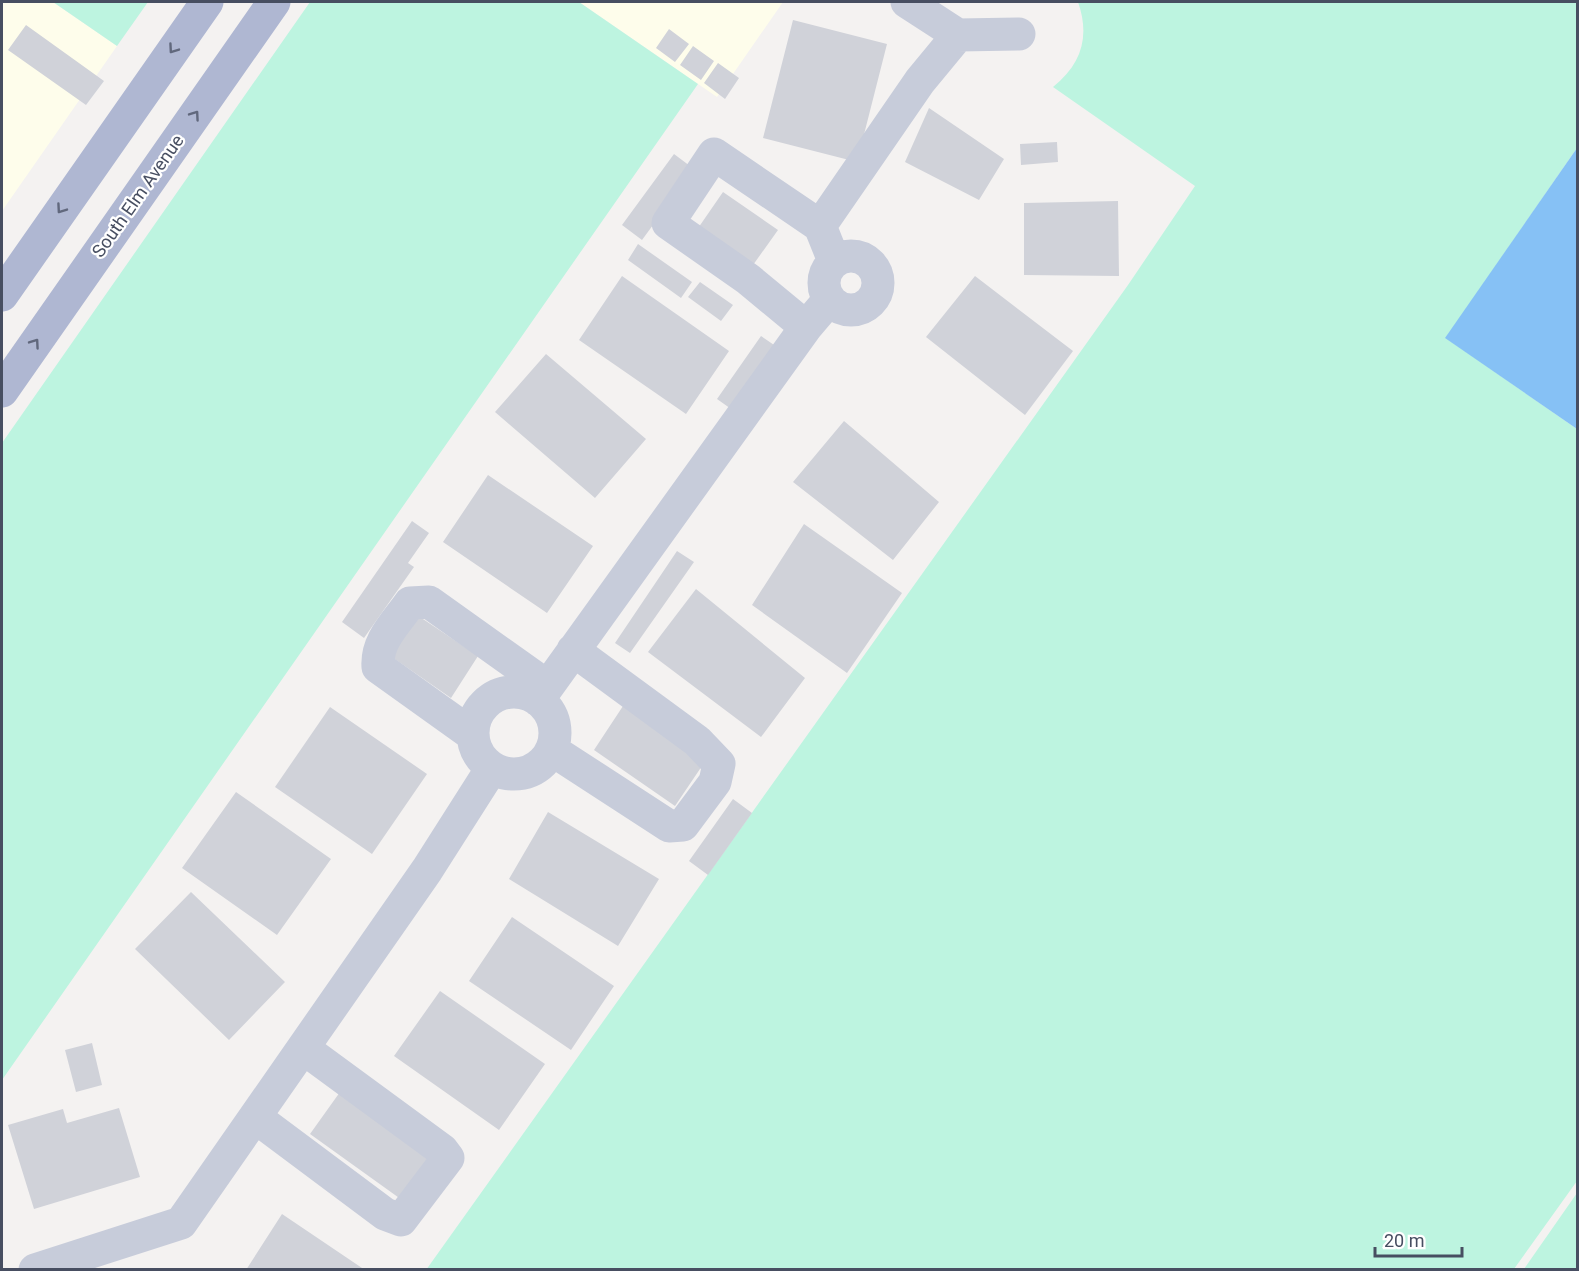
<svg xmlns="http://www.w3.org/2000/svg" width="1579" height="1271" font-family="Roboto,sans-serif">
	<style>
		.commercial { fill: #fefdeb }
		.green { fill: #bdf4e0 }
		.water { fill: #86c1f5 }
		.building { fill: #d0d2d9 }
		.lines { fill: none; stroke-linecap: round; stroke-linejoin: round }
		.minor { stroke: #c7ccda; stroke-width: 33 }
		.major { stroke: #afb7d2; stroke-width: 33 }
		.oneway { stroke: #61687d }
		.labels { text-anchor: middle; stroke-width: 4.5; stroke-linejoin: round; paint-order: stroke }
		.street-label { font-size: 18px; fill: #474e61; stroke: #fff }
	</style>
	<rect width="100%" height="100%" fill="#f4f2f1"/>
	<path class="commercial" d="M 2,2 L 53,2 L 117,46 L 2,211 Z
		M 579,2 L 783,2 L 717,97 Z"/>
	<path class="green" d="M 53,2 L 148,2 L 117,46 Z
		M 310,2 L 579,2 L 698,84 L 2,1080 L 2,443 Z
		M 1078,2 L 1577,2 L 1577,148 L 1446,338 L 1577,429 L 1577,1181 L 1514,1269 L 426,1270 L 1128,285 L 1195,186 L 1053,87 C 1082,64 1090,36 1078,2 Z
		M 1577,1193 L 1577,1269 L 1524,1269 Z"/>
	<path class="water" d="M 1577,148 L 1577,429 L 1445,338 Z"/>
	<path class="building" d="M 793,20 L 887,44 L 857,162 L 763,138 Z
		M 26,25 L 104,81 L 86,105 L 8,50 Z
		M 669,29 L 689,44 L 675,62 L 656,48 Z
		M 693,46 L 714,61 L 701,80 L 680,65 Z
		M 718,63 L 739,78 L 725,99 L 704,83 Z
		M 929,108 L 1004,159 L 979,200 L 905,162 Z
		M 1057,142 L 1058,162 L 1021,165 L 1020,144 Z
		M 674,154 L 694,169 L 642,240 L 622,225 Z
		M 723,192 L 778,230 L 748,272 L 694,234 Z
		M 1118,201 L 1119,276 L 1024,275 L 1024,203 Z
		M 638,244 L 692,282 L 681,298 L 628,260 Z
		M 622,276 L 729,351 L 686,414 L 579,340 Z
		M 975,276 L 1073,351 L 1025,415 L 926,337 Z
		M 700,282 L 733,305 L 721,321 L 688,297 Z
		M 761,336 L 777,347 L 734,411 L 717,399 Z
		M 546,354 L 646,439 L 595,498 L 495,412 Z
		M 844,421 L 939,502 L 893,560 L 793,482 Z
		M 488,475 L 593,546 L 547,613 L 443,542 Z
		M 412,521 L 429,533 L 408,563 L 414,567 L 364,638 L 342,622 Z
		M 804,524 L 902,593 L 847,673 L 752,605 Z
		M 677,551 L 694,562 L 630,653 L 615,643 Z
		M 696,589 L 805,678 L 761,737 L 648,652 Z
		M 417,615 L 478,656 L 451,698 L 389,655 Z
		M 623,706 L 704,763 L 675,806 L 594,750 Z
		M 330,707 L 427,774 L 372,854 L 275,787 Z
		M 236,792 L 331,859 L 277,935 L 182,868 Z
		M 733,799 L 752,813 L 708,875 L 689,861 Z
		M 548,812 L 659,879 L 618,946 L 509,879 Z
		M 191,892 L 285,982 L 229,1040 L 135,949 Z
		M 512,917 L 614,986 L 571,1050 L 469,981 Z
		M 440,991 L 545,1064 L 499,1130 L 394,1056 Z
		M 92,1043 L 102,1085 L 76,1092 L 65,1050 Z
		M 340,1092 L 432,1158 L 402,1200 L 310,1134 Z
		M 119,1108 L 140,1177 L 34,1209 L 8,1125 L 63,1109 L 67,1123 Z
		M 282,1214 L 365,1270 L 246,1270 Z"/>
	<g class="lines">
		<path class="minor" d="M 907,2 L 958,35 L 1019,34
			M824 283a27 27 0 1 1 54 0a27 27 0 1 1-54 0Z
			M 834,261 L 820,226 L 920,81 L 958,35
			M 806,327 L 748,279 L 668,223 L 714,154 L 820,226
			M473 733a41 41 0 1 1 82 0a41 41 0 1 1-82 0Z
			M 538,700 L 806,327 L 829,300
			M 473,735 L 378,667 C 376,641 396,623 410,603 L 429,602 L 547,686
			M 552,750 L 669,826 L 683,825 L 715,782 L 719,764 L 697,741 L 573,650
			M 255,1117 L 385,1214 L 401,1220 L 448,1158 L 442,1150 L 303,1048
			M 35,1270 L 181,1223 L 427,870 L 492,768"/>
		<path class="major" d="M 2,295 L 207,2
			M 2,391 L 274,2"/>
	</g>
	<defs><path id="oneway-chevron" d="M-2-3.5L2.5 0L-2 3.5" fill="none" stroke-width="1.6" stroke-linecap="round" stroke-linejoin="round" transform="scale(1.5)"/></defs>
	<g class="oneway">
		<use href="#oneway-chevron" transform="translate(173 49) rotate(125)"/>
		<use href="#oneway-chevron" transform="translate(195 115) rotate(-55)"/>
		<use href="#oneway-chevron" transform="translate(61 209) rotate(125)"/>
		<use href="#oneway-chevron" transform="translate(35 343) rotate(-55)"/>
	</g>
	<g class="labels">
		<g class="street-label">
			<text transform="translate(138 196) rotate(-55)" y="6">South Elm Avenue</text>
		</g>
	</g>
	<rect width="1579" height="1271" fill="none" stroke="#474e61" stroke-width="6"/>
	<path d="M1375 1247v9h87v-9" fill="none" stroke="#474e61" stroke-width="3"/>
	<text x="1384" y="1247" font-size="18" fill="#474e61" stroke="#ffffff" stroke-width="4.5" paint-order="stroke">20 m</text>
</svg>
